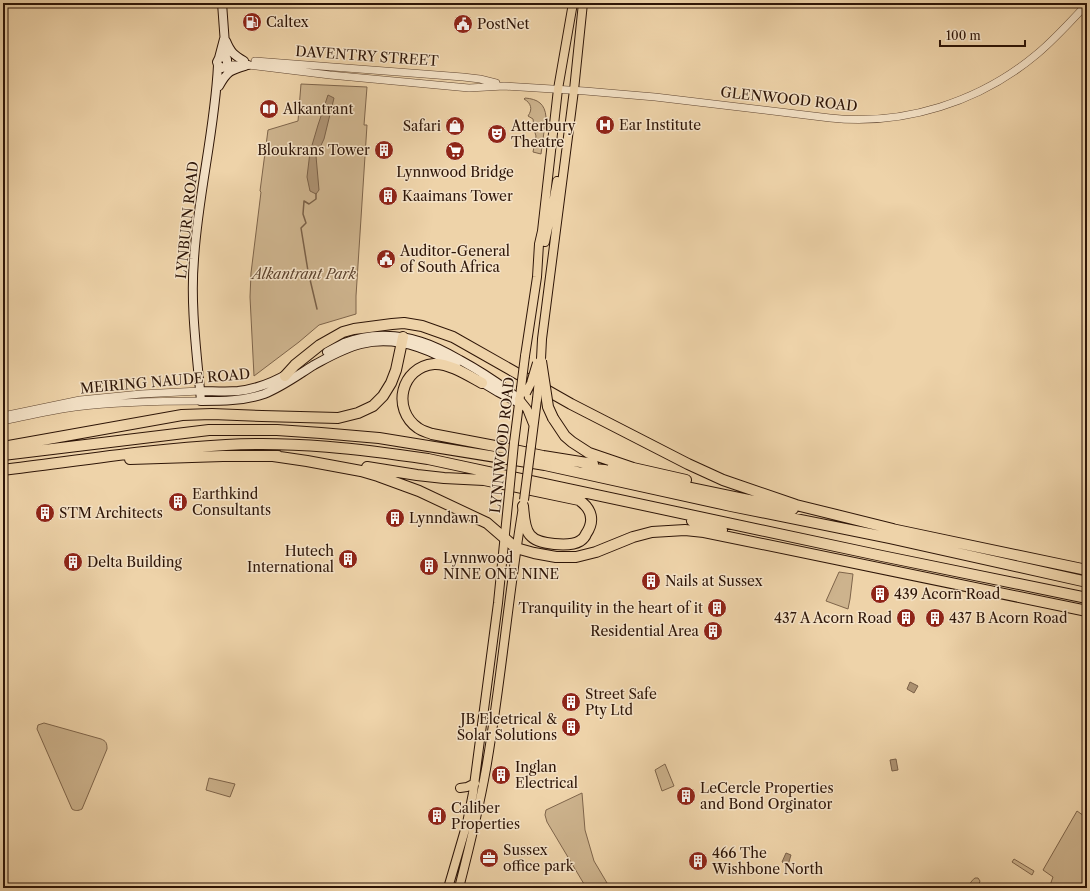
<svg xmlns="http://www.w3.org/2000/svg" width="1090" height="891" font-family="'Libre Caslon Text',serif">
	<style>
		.green { fill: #cdb38d; stroke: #7e644a }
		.water { fill: #ad9272; stroke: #7a6047 }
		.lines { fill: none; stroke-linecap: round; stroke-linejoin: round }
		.stream { stroke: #7a6047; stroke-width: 1.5 }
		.tertiary-casing { stroke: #5e4430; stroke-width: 8 }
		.secondary-casing { stroke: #2e1507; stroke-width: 10 }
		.primary-casing { stroke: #2e1507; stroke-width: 10 }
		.motorway-casing { stroke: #2e1507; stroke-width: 12 }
		.tertiary { stroke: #f4e2c7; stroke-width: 7 }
		.secondary { stroke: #f4e2c7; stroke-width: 8 }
		.primary { stroke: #eed3a9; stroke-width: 8 }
		.motorway { stroke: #eed3a9; stroke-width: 10 }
		.primary-bridge-casing { stroke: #2e1507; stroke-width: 10; stroke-linecap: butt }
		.motorway-bridge-casing { stroke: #2e1507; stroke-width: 12; stroke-linecap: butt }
		.primary-bridge { stroke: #eed3a9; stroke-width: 8 }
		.motorway-bridge { stroke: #eed3a9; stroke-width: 10 }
		.labels { text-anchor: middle; stroke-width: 3; stroke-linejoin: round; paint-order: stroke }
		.poi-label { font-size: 14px; fill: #2e1507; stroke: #f4e2c7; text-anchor: start }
		.street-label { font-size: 14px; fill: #2e1507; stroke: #f4e2c7 }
		.park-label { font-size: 14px; font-style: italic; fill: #5e442f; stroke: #f4e2c7 }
	</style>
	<rect width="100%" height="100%" fill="#eed3a9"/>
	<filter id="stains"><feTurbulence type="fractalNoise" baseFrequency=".005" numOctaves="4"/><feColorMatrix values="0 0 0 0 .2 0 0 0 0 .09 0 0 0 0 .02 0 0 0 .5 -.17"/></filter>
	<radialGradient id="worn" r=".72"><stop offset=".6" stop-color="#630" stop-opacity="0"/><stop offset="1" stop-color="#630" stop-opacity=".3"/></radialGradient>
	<path class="green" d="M 301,84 L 367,87 L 364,125 L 367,125 L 356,296 L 356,314 L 319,325 L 299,342 L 254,376 L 250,297 L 251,273 L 261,192 L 260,191 L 268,130 L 298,121 Z
		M 525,98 C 538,99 545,104 546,117 L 541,154 L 533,152 L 536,136 L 533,126 L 534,126 L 533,119 L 528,116 C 533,109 531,103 524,99 Z
		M 839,572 L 853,574 L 850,599 L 848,609 L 826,601 Z
		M 44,723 L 101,739 C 106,741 107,743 107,749 L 82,809 C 78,811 75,811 72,809 L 37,729 L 38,725 Z
		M 665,764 L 674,786 L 662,791 L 655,770 Z
		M 1087,770 L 1087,807 L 1083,801 L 1085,774 Z
		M 209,778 L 235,784 L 230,797 L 206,790 Z
		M 582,793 L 585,830 L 594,861 L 610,888 L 585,888 L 584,884 L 547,822 L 545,815 L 546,810 Z
		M 1077,811 L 1087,818 L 1087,877 L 1081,888 L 1049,888 L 1053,877 L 1043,870 Z
		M 1014,859 L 1034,871 L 1032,875 L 1012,862 Z
		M 975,878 L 978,878 L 980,881 L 979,884 L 975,888 L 953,888 L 960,885 C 969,890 970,881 975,878 Z"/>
	<path class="water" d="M 328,95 L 334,98 L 324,139 L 316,156 L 319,190 L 316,194 L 310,191 L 307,177 L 310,152 L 318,125 Z
		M 910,682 L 918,686 L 914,693 L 907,689 Z
		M 896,759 L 898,770 L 892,771 L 890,760 Z
		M 786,853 L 791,855 L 788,865 L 782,862 Z"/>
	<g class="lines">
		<path class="stream" d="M 316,194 L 316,199 L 309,204 L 304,201 L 303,214 L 306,223 L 301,228 L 308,271 L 317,309"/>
		<g class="tertiary-casing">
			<path id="tertiary" d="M 255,61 L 463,77 L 480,79 L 496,83
				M 227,65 L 248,65 L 330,75 L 469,88 L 504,86 L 585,91 L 655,97 L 830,118 C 904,126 980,102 1037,54 C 1055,39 1071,21 1087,4
				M 3,416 L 80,400 L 141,394 L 200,391
				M 3,421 C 27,416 51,410 75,407 C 117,402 159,401 201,401"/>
		</g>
		<g class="secondary-casing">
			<path id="secondary" d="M 222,3 L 226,58
				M 224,39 L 219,58 L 217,62 L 218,65 C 215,130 198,194 194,259 C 190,306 197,354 201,401 C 222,401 243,401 264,394 C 282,387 298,375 314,365 C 329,357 344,348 361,344 C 394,336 428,348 456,366
				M 226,41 C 231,53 234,55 244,61
				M 218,65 L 222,68 L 225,67 L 227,65 L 227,59 L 222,57
				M 219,86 C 228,70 231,70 248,65
				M 327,352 C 333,349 338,346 344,343 C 368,334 397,333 422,342 C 435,346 448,353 460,360 C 482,372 500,384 519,399
				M 478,380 L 498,392 L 519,403
				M 200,391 C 212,391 226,392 238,391 C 256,389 274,382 289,373"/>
		</g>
		<g class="primary-casing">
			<path id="primary" d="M 545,242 L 551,214 L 557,181
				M 525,356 L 537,277 L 539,244 L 542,231 L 558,89 L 573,3
				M 541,359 L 542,339 L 574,90 L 583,3
				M 519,399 L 527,409 L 533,424
				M 514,443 L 521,388
				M 531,446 L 537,399
				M 460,788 L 467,787 L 475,783
				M 448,888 L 467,823 L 473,793 L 498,603 L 509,494
				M 459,888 C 469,849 479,809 486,769 C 501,684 508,598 522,513"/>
		</g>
		<g class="motorway-casing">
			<path id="motorway" d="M 285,376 L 295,365 L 320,345 L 343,332 L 354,329 L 392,324 L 404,323 L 422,326 L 453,337 L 571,404 L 688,464 L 723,480 L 796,505 L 893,529
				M 482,383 C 469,376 449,363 434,364 C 401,367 391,409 418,428 C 422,431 427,432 432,434 L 500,447 L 543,456 L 593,464
				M 553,418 L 565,436 L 572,442 L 589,453 L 633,468 L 686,480
				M 3,447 L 182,415 L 212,414 L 262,416 L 338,418 L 358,413 L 373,406 L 383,396 L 391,383 L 396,370 L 403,337
				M 3,455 L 209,430 L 277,430 L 321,433 L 379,438 L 545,465 L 731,506 L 890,538 L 1087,582
				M 273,456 L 307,461 L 361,471 L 378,476 L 419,491 L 487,523 L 516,548 L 534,553 L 556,557 L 576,557 L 596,552 L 633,537 L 652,532 L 685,530 L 704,532 L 1087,611
				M 130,459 L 223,456 L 278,456
				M 613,466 L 633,468
				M 367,467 L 417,475 L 444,478 L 484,480 L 579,500 C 592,509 595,521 586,534 C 585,537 583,539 580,541 C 570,547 538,545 530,535 C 524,528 524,515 523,506
				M 585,468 L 604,470 L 793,509
				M 3,470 C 77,461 151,449 226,445 C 293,441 361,449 428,459 L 882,556 L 1087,598
				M 692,521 L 722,530
				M 887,528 L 1087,570"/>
		</g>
		<use href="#tertiary" class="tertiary"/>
		<use href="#secondary" class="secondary"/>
		<use href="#primary" class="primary"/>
		<use href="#motorway" class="motorway"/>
		<g class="primary-bridge-casing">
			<path id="primary-bridge" d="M 521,388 L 525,356
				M 526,393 L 531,383 L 537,363
				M 537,399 L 540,370
				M 509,494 L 514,443
				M 524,500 L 531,446"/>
		</g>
		<g class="motorway-bridge-casing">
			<path id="motorway-bridge" d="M 541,361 L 548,407 L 553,418"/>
		</g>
		<use href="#primary-bridge" class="primary-bridge"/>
		<use href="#motorway-bridge" class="motorway-bridge"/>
	</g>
	<defs>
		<g id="fuel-disc" transform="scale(1)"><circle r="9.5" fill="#8f2418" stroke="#f4e2c7"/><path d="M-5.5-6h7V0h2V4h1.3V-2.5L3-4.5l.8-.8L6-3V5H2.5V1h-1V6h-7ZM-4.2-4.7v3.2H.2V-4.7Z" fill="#fff"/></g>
		<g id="civic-disc" transform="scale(1)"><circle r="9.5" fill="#8f2418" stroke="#f4e2c7"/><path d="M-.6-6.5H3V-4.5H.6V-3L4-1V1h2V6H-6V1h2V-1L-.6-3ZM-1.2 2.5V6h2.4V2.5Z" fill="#fff"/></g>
		<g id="library-disc" transform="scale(1)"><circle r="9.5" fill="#8f2418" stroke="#f4e2c7"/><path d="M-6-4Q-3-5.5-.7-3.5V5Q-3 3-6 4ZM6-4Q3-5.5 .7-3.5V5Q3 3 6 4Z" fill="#fff"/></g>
		<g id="hospital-disc" transform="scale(1)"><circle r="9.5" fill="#8f2418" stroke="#f4e2c7"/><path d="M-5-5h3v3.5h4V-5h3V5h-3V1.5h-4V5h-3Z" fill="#fff"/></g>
		<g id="shop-disc" transform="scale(1)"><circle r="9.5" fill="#8f2418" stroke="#f4e2c7"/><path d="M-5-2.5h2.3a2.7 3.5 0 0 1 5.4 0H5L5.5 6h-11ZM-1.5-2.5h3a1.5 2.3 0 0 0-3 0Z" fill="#fff"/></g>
		<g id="theatre-disc" transform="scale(1)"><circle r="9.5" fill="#8f2418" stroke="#f4e2c7"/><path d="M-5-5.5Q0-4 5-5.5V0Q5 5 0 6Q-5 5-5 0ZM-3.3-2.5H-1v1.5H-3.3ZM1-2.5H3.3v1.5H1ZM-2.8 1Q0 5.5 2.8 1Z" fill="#fff"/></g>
		<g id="building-disc" transform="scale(1)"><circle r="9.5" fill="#8f2418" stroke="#f4e2c7"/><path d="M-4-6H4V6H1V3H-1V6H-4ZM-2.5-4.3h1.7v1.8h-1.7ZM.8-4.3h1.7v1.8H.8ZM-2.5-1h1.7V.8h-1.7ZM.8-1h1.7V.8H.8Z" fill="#fff"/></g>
		<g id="supermarket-disc" transform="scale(1)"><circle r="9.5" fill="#8f2418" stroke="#f4e2c7"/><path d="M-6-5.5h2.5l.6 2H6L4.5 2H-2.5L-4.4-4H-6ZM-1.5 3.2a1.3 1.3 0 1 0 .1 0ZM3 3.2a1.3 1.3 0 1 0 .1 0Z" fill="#fff"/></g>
		<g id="office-disc" transform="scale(1)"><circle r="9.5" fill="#8f2418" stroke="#f4e2c7"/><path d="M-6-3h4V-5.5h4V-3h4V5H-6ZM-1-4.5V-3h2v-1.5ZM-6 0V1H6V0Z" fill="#fff"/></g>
	</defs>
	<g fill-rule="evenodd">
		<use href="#fuel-disc" x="252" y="22"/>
		<use href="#civic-disc" x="463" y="24"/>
		<use href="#library-disc" x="269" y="109"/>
		<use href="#hospital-disc" x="605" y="125"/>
		<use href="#shop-disc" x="455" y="126"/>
		<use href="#theatre-disc" x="497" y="134"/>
		<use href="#building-disc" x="384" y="150"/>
		<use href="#supermarket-disc" x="455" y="151"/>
		<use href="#building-disc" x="388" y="196"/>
		<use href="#civic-disc" x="386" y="259"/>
		<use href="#building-disc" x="178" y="502"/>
		<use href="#building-disc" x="45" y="513"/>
		<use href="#building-disc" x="395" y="518"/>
		<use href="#building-disc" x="348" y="559"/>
		<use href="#building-disc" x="73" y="562"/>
		<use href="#building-disc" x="429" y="566"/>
		<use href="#building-disc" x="651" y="581"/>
		<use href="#building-disc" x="880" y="594"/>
		<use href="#building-disc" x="717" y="608"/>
		<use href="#building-disc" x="906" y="618"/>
		<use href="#building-disc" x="935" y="618"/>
		<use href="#building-disc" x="713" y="631"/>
		<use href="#building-disc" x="571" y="702"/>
		<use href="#building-disc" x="571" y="727"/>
		<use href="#building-disc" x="501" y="775"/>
		<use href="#building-disc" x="686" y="796"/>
		<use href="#building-disc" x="437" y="816"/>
		<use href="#office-disc" x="489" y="858"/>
		<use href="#building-disc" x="698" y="861"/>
	</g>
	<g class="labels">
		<g class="poi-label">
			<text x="266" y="27">Caltex</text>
			<text x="477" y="29">PostNet</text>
			<text x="283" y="114">Alkantrant</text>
			<text x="619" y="130">Ear Institute</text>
			<text x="441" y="131" text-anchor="end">Safari</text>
			<text x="511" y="131">Atterbury<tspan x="511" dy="16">Theatre</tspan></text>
			<text x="370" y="155" text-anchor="end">Bloukrans Tower</text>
			<text x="455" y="177" text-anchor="middle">Lynnwood Bridge</text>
			<text x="402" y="201">Kaaimans Tower</text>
			<text x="400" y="256">Auditor-General<tspan x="400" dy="16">of South Africa</tspan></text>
			<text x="192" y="499">Earthkind<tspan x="192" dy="16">Consultants</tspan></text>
			<text x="59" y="518">STM Architects</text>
			<text x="409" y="523">Lynndawn</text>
			<text x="334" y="556" text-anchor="end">Hutech<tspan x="334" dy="16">International</tspan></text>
			<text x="443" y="563">Lynnwood<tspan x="443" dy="16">NINE ONE NINE</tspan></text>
			<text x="87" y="567">Delta Building</text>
			<text x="665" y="586">Nails at Sussex</text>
			<text x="894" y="599">439 Acorn Road</text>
			<text x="703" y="613" text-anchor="end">Tranquility in the heart of it</text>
			<text x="892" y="623" text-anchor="end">437 A Acorn Road</text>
			<text x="949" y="623">437 B Acorn Road</text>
			<text x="699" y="636" text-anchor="end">Residential Area</text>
			<text x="585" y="699">Street Safe<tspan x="585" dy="16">Pty Ltd</tspan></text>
			<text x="557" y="724" text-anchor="end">JB Elcetrical &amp;<tspan x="557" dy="16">Solar Solutions</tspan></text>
			<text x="515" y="772">Inglan<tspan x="515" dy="16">Electrical</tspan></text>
			<text x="700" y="793">LeCercle Properties<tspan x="700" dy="16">and Bond Orginator</tspan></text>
			<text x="451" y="813">Caliber<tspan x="451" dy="16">Properties</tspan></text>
			<text x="503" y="855">Sussex<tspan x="503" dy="16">office park</tspan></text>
			<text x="712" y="858">466 The<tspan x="712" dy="16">Wishbone North</tspan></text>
		</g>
		<g class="street-label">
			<text transform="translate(367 56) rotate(4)" y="5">DAVENTRY STREET</text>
			<text transform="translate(789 99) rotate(6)" y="5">GLENWOOD ROAD</text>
			<text transform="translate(187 220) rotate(-84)" y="5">LYNBURN ROAD</text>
			<text transform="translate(165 381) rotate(-5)" y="5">MEIRING NAUDE ROAD</text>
			<text transform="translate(502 445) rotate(-84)" y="5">LYNNWOOD ROAD</text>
		</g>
		<g class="park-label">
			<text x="304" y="279">Alkantrant Park</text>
		</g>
	</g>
	<rect width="1090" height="891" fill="none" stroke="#eed3a9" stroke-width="16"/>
	<rect x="4" y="4" width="1082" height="883" fill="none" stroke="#2e1507" stroke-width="2"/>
	<rect x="8" y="8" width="1074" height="875" fill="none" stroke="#2e1507"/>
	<path d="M940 40v6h85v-6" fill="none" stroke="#2e1507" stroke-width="2"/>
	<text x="946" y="40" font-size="12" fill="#2e1507" stroke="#f4e2c7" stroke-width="3" paint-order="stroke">100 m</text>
	<rect width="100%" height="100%" filter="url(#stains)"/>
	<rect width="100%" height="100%" fill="url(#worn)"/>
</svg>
